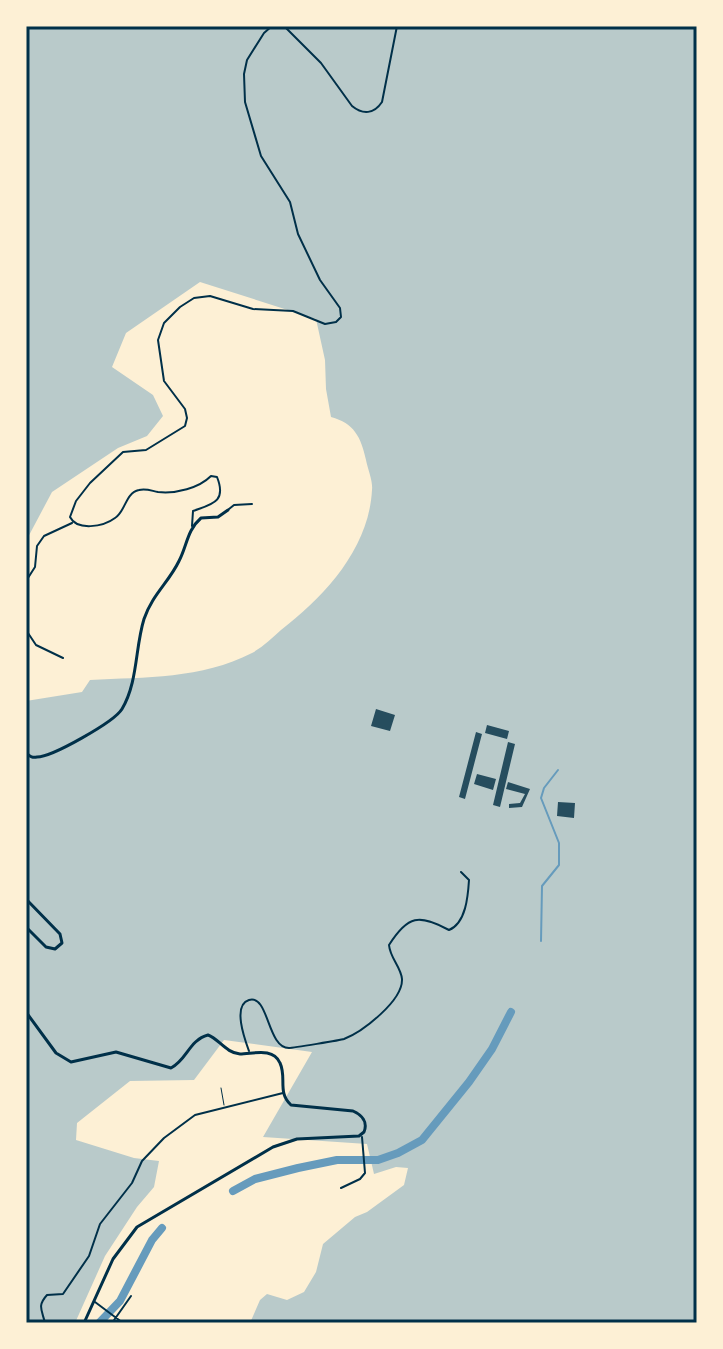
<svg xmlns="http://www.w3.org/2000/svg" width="723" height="1349" font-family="Spectral,serif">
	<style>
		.green { fill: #b9caca }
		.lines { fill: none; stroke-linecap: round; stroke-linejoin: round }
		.stream { stroke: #669bbc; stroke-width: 2 }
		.river { stroke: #669bbc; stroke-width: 8 }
		.building { fill: #264d5e }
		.service { stroke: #003049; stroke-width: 1 }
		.minor { stroke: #003049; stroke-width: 2 }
		.tertiary { stroke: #003049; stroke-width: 3 }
		.secondary { stroke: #003049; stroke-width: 3 }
		.neatline { fill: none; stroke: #003049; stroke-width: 3 }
	</style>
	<rect width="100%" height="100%" fill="#fdf0d5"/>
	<path class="green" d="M 26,26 L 697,26 L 697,1323 L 250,1323 L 260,1300 L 267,1294 L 287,1300 L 304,1292 L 316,1272 L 323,1244 L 355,1217 L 367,1212 L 404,1185 L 408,1168 L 396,1167 L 374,1174 L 367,1144 L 263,1137 L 312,1052 L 224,1040 L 194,1080 L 130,1081 L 77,1123 L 76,1140 L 134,1158 L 159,1161 L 154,1187 L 137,1207 L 105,1256 L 75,1323 L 29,1323 L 26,1321 L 26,701 L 82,692 L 90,680 C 146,677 201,679 252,653 C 263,647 272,638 281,630 C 324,597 369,549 372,490 C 373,481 368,470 366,460 C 361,437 354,423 331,417 L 326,389 L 325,360 L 316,319 L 200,282 L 126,333 L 112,367 L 153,395 L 163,416 L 147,436 L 118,448 L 52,492 L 26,541 Z"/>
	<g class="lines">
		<path class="stream" d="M 541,941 L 542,886 L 559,865 L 559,843 L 541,798 L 544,788 L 558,770"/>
		<path class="river" d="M 233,1191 L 255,1179 L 298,1168 L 337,1160 L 378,1160 L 398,1153 L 422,1140 L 469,1082 L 492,1049 L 511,1012
			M 99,1323 L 120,1301 L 152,1240 L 162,1228"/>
	</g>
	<path class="building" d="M 376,709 L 395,715 L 390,731 L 371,726 Z
		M 487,725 L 509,731 L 507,739 L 485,733 Z
		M 476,732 L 482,734 L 465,799 L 459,797 Z
		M 508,742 L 515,744 L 500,807 L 493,805 Z
		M 477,774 L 496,779 L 493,790 L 474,784 Z
		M 508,782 L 530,789 L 522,807 L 509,808 L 509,804 L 520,803 L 525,794 L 506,789 Z
		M 558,802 L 575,803 L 574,818 L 557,816 Z"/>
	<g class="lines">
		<path class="service" d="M 221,1088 L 224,1105"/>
		<path class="minor" d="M 284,26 L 321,63 L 352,106 C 363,115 374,114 382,102 L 397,26
			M 229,509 L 234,505 L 252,504
			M 192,526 L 193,511 C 212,504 227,502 217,477 L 211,476 C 199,488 176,494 158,492 C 152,491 146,488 139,490 C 125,493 126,511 115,518 C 103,527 77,531 70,517 L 76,501 L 90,483 L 123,452 L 146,450 L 185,426 L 187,418 L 185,409 L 164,381 L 158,340 L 164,323 L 180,307 L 194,298 L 210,296 L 253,309 L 293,311 L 325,324 L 336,322 L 341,317 L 340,308 L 320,280 L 298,234 L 290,202 L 261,156 L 245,102 L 244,74 L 247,60 L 264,33 L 272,26
			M 26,581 L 35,567 L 37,546 L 44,536 L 72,523
			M 26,630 L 36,645 L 63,658
			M 249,1051 C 245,1040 232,1005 249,1000 C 269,994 267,1048 289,1048 C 293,1048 341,1040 344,1039 C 362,1032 403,1001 402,979 C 401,967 390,958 389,945 C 408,915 419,914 449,930 C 466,923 468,896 469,880 L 461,872
			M 341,1188 L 360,1179 L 365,1173 L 362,1137
			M 95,1302 L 123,1323
			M 45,1323 C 42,1310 37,1306 47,1295 L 63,1294 L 89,1256 L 100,1224 L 132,1183 L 142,1161 L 164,1138 L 195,1115 L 283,1093
			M 112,1323 L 131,1296"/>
		<path class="tertiary" d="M 26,753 C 30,756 31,758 37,757 C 52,757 114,722 122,709 C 138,682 135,648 144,619 C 152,595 169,582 179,561 C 187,546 187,530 201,518 L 218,517 L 228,510"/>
		<path class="secondary" d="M 26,899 L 60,934 L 62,943 L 55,949 L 46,947 L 26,927
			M 26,1012 L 56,1053 L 71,1062 L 116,1052 L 171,1068 C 187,1060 189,1040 208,1035 C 219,1039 226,1053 240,1054 C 253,1054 273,1047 280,1063 C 287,1078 277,1092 291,1105 L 353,1111 C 362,1115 368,1122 364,1132 L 359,1136 L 297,1139 L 273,1147 L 137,1227 L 113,1259 L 84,1323"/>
	</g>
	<rect width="723" height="1349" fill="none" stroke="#fdf0d5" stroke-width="56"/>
	<rect x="28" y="28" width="667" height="1293" class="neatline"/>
</svg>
